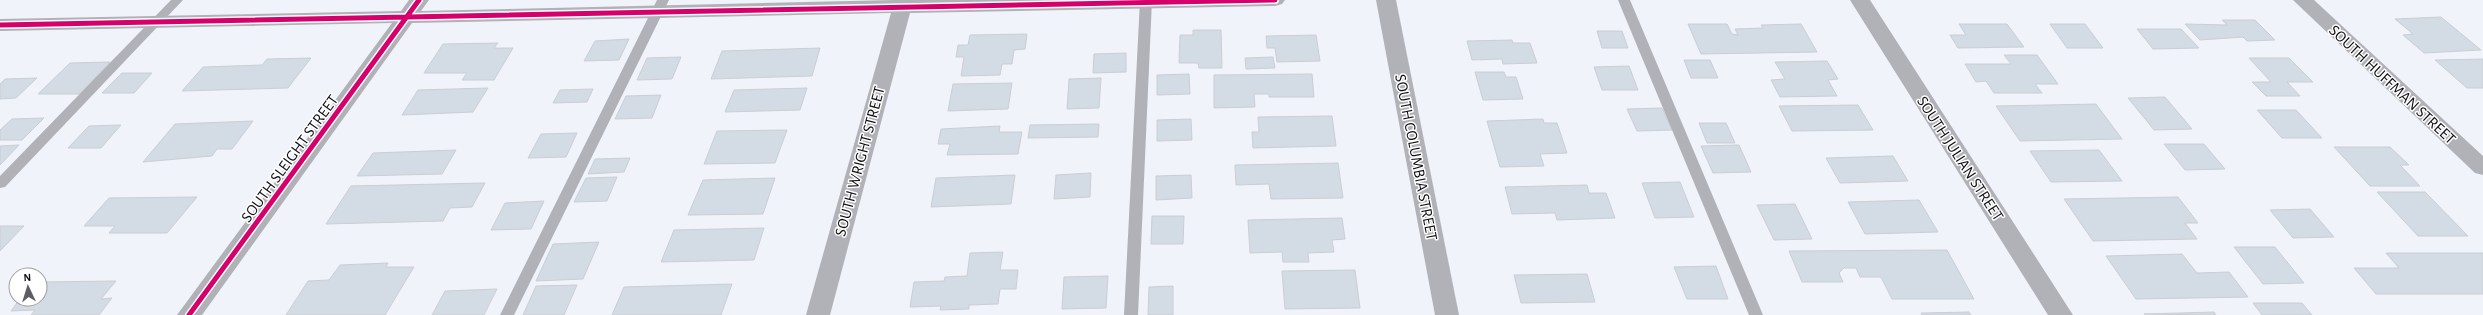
<svg xmlns="http://www.w3.org/2000/svg" width="2483" height="315" font-family="'Alegreya Sans',sans-serif">
	<style>
		.building { fill: #d3dbe4; stroke: #cbced4 }
		.lines { fill: none; stroke-linecap: round; stroke-linejoin: round }
		.service { fill: #b1b1b8; fill-rule: evenodd }
		.minor { fill: #b1b1b8; fill-rule: evenodd }
		.cycleway-casing { stroke: #fff; stroke-width: 8 }
		.cycleway { stroke: #d6006c; stroke-width: 5 }
		.labels { text-anchor: middle; stroke-width: 3; stroke-linejoin: round; paint-order: stroke }
		.street-label { font-size: 16px; fill: #0d0e12; stroke: #fff }
	</style>
	<rect width="100%" height="100%" fill="#f1f3fa"/>
	<path class="building" d="M 2441,17 L 2481,50 L 2424,53 L 2403,35 L 2413,34 L 2395,19 Z
		M 2222,20 L 2255,20 L 2275,40 L 2247,41 L 2243,37 L 2200,40 L 2185,24 L 2227,25 Z
		M 1688,24 L 1727,24 L 1732,34 L 1738,35 L 1735,29 L 1763,28 L 1761,25 L 1801,24 L 1817,52 L 1701,54 Z
		M 1959,24 L 2007,24 L 2024,47 L 1958,48 L 1950,35 L 1966,35 Z
		M 2050,24 L 2085,24 L 2103,48 L 2067,48 Z
		M 2137,29 L 2181,29 L 2199,48 L 2153,49 Z
		M 1193,30 L 1221,30 L 1222,68 L 1199,68 L 1198,63 L 1179,63 L 1180,35 L 1193,35 Z
		M 1597,31 L 1622,31 L 1628,48 L 1602,48 Z
		M 1027,34 L 1025,49 L 1014,50 L 1012,64 L 1002,64 L 1000,75 L 961,76 L 964,57 L 956,57 L 958,45 L 968,45 L 970,35 Z
		M 1316,35 L 1320,61 L 1277,62 L 1275,48 L 1267,48 L 1266,36 Z
		M 629,39 L 619,60 L 584,61 L 595,41 Z
		M 1512,40 L 1513,43 L 1530,43 L 1537,63 L 1503,64 L 1502,59 L 1472,60 L 1467,41 Z
		M 498,43 L 494,48 L 513,48 L 494,80 L 462,80 L 467,73 L 424,73 L 443,44 Z
		M 820,48 L 812,76 L 711,79 L 722,51 Z
		M 1126,53 L 1126,72 L 1093,73 L 1094,54 Z
		M 2004,55 L 2037,55 L 2058,84 L 2035,84 L 2042,93 L 1994,93 L 1986,81 L 1976,82 L 1965,64 L 2011,64 Z
		M 681,57 L 672,79 L 637,80 L 647,58 Z
		M 1273,57 L 1275,68 L 1246,69 L 1245,58 Z
		M 311,58 L 288,88 L 182,91 L 203,67 L 262,65 L 267,59 Z
		M 2249,58 L 2289,58 L 2313,82 L 2287,82 L 2300,96 L 2266,96 L 2252,82 L 2271,82 Z
		M 2483,59 L 2483,88 L 2467,88 L 2435,60 Z
		M 1684,60 L 1710,60 L 1718,78 L 1691,78 Z
		M 1827,61 L 1838,79 L 1828,80 L 1837,96 L 1780,97 L 1771,80 L 1785,79 L 1775,62 Z
		M 110,62 L 80,94 L 38,94 L 70,63 Z
		M 1629,66 L 1638,90 L 1602,90 L 1594,67 Z
		M 1475,72 L 1504,72 L 1506,77 L 1516,77 L 1523,99 L 1483,100 Z
		M 122,73 L 152,73 L 134,93 L 102,93 Z
		M 1189,74 L 1190,94 L 1157,95 L 1157,75 Z
		M 1312,74 L 1314,97 L 1269,97 L 1269,94 L 1254,94 L 1255,107 L 1214,108 L 1214,75 Z
		M 37,78 L 16,98 L 0,99 L 0,84 L 5,79 Z
		M 1101,78 L 1099,108 L 1067,109 L 1069,79 Z
		M 1012,83 L 1008,109 L 948,111 L 953,84 Z
		M 488,88 L 473,112 L 402,115 L 418,90 Z
		M 807,88 L 800,110 L 725,112 L 734,90 Z
		M 593,89 L 587,102 L 553,103 L 560,90 Z
		M 661,95 L 652,118 L 615,119 L 626,96 Z
		M 2165,97 L 2192,129 L 2154,130 L 2128,98 Z
		M 2096,104 L 2122,139 L 2020,141 L 1996,106 Z
		M 1858,105 L 1873,130 L 1792,131 L 1779,106 Z
		M 1662,108 L 1672,130 L 1637,131 L 1627,109 Z
		M 2257,110 L 2296,110 L 2322,138 L 2282,138 Z
		M 1332,116 L 1336,146 L 1253,148 L 1252,132 L 1259,132 L 1258,117 Z
		M 44,118 L 22,140 L 0,140 L 0,130 L 12,119 Z
		M 1191,119 L 1192,140 L 1157,141 L 1157,120 Z
		M 1543,119 L 1544,123 L 1557,123 L 1567,153 L 1540,154 L 1544,166 L 1500,167 L 1487,121 Z
		M 253,121 L 232,149 L 217,149 L 212,156 L 143,162 L 175,124 Z
		M 1699,123 L 1726,123 L 1735,143 L 1707,143 Z
		M 1099,124 L 1098,137 L 1028,138 L 1030,125 Z
		M 121,125 L 101,148 L 68,148 L 89,126 Z
		M 1000,126 L 999,132 L 1022,132 L 1018,154 L 947,155 L 950,144 L 938,144 L 941,129 Z
		M 787,130 L 775,163 L 704,164 L 717,131 Z
		M 577,133 L 566,157 L 528,158 L 541,134 Z
		M 2164,144 L 2204,144 L 2225,169 L 2185,170 Z
		M 19,145 L 0,165 L 0,146 Z
		M 1739,145 L 1751,172 L 1713,173 L 1701,146 Z
		M 2334,147 L 2390,147 L 2409,165 L 2400,165 L 2420,186 L 2370,186 Z
		M 456,150 L 442,174 L 357,176 L 373,153 Z
		M 2099,150 L 2122,181 L 2051,182 L 2030,151 Z
		M 1893,156 L 1908,181 L 1840,183 L 1826,158 Z
		M 630,158 L 624,172 L 588,174 L 595,159 Z
		M 1338,163 L 1343,198 L 1271,199 L 1269,184 L 1236,185 L 1235,165 Z
		M 1091,173 L 1090,197 L 1054,199 L 1056,175 Z
		M 1015,175 L 1011,204 L 931,207 L 936,178 Z
		M 1191,175 L 1192,198 L 1156,200 L 1156,176 Z
		M 617,177 L 607,201 L 574,202 L 586,178 Z
		M 775,178 L 763,214 L 688,215 L 703,180 Z
		M 1680,182 L 1694,217 L 1655,218 L 1642,183 Z
		M 485,183 L 472,207 L 450,208 L 443,221 L 326,224 L 351,186 Z
		M 1587,185 L 1589,193 L 1606,193 L 1615,218 L 1557,220 L 1555,213 L 1512,214 L 1505,187 Z
		M 2377,192 L 2425,192 L 2468,236 L 2418,236 Z
		M 197,197 L 167,233 L 109,233 L 115,226 L 84,226 L 109,198 Z
		M 2178,197 L 2198,223 L 2185,223 L 2197,239 L 2093,241 L 2064,199 Z
		M 1919,200 L 1938,232 L 1865,234 L 1848,202 Z
		M 544,201 L 531,229 L 491,230 L 505,203 Z
		M 1795,204 L 1812,239 L 1774,240 L 1757,205 Z
		M 2310,209 L 2334,237 L 2293,238 L 2270,210 Z
		M 1152,216 L 1184,216 L 1183,244 L 1151,244 Z
		M 1342,218 L 1345,239 L 1332,240 L 1334,252 L 1308,253 L 1309,262 L 1283,262 L 1282,252 L 1250,253 L 1248,220 Z
		M 0,226 L 24,226 L 0,251 Z
		M 764,228 L 754,260 L 661,262 L 674,230 Z
		M 599,242 L 583,279 L 536,281 L 553,244 Z
		M 2234,247 L 2275,247 L 2304,283 L 2263,284 Z
		M 1947,250 L 1974,299 L 1892,299 L 1881,277 L 1860,277 L 1856,268 L 1844,268 L 1839,273 L 1843,282 L 1802,282 L 1789,251 Z
		M 1003,252 L 1000,270 L 1018,270 L 1016,289 L 1000,289 L 998,304 L 969,305 L 969,309 L 940,310 L 941,306 L 910,307 L 914,282 L 944,281 L 945,277 L 967,276 L 970,253 Z
		M 2386,253 L 2483,253 L 2483,294 L 2376,294 L 2354,268 L 2399,268 Z
		M 2182,254 L 2197,273 L 2229,272 L 2248,297 L 2136,299 L 2106,256 Z
		M 388,263 L 386,267 L 414,267 L 385,315 L 286,315 L 308,281 L 329,280 L 340,265 Z
		M 1716,266 L 1728,299 L 1687,299 L 1674,267 Z
		M 1355,270 L 1360,308 L 1285,309 L 1282,271 Z
		M 1587,274 L 1595,302 L 1521,303 L 1514,275 Z
		M 1108,276 L 1106,308 L 1062,309 L 1064,277 Z
		M 116,281 L 101,299 L 112,298 L 99,315 L 31,315 L 35,310 L 11,311 L 20,299 L 40,299 L 40,282 Z
		M 732,284 L 721,315 L 612,315 L 624,287 Z
		M 577,285 L 564,315 L 523,315 L 536,286 Z
		M 1173,286 L 1173,315 L 1148,315 L 1149,287 Z
		M 497,289 L 484,315 L 432,315 L 445,291 Z
		M 2253,303 L 2302,303 L 2312,315 L 2262,315 Z
		M 1969,312 L 1971,315 L 1922,315 L 1921,313 Z
		M 2214,312 L 2216,315 L 2144,314 Z"/>
	<g class="lines">
		<path class="service" d="M 171,0 L 183,0 L 5,187 L 0,188 L 0,176 Z
			M 657,0 L 669,0 L 514,315 L 500,315 Z
			M 1140,0 L 1152,0 L 1138,315 L 1124,315 Z
			M 1618,0 L 1630,0 L 1763,315 L 1749,315 Z"/>
		<path class="minor" d="M 409,0 L 429,0 L 421,11 L 894,0 L 1285,0 L 1282,4 L 1275,6 L 910,13 L 830,315 L 806,315 L 891,13 L 412,23 L 202,315 L 177,315 L 392,23 L 0,31 L 0,19 L 401,11 Z
			M 1376,0 L 1396,0 L 1459,315 L 1435,315 Z
			M 1850,0 L 1870,0 L 2073,315 L 2048,315 Z
			M 2293,0 L 2314,0 L 2483,156 L 2483,175 L 2475,173 Z"/>
		<g class="cycleway-casing">
			<path id="cycleway" d="M 0,25 L 1275,0
				M 189,315 L 419,0"/>
		</g>
		<use href="#cycleway" class="cycleway"/>
	</g>
	<g class="labels">
		<g class="street-label">
			<text transform="translate(2393 84) rotate(43)" y="6">SOUTH HUFFMAN STREET</text>
			<text transform="translate(1417 157) rotate(79)" y="6">SOUTH COLUMBIA STREET</text>
			<text transform="translate(289 158) rotate(-54)" y="6">SOUTH SLEIGHT STREET</text>
			<text transform="translate(1961 158) rotate(57)" y="6">SOUTH JULIAN STREET</text>
			<text transform="translate(859 161) rotate(-75)" y="6">SOUTH WRIGHT STREET</text>
		</g>
	</g>
	<g transform="translate(28 287) rotate(356)"><circle r="19" fill="#ffffff" stroke="#9e9fa0"/>
	<path d="M0-3L7 15L0 10L-7 15Z" fill="#5d5e63"/>
	<text y="-6" font-size="11" font-weight="bold" text-anchor="middle" fill="#0d0e12">N</text>
	</g>
</svg>
